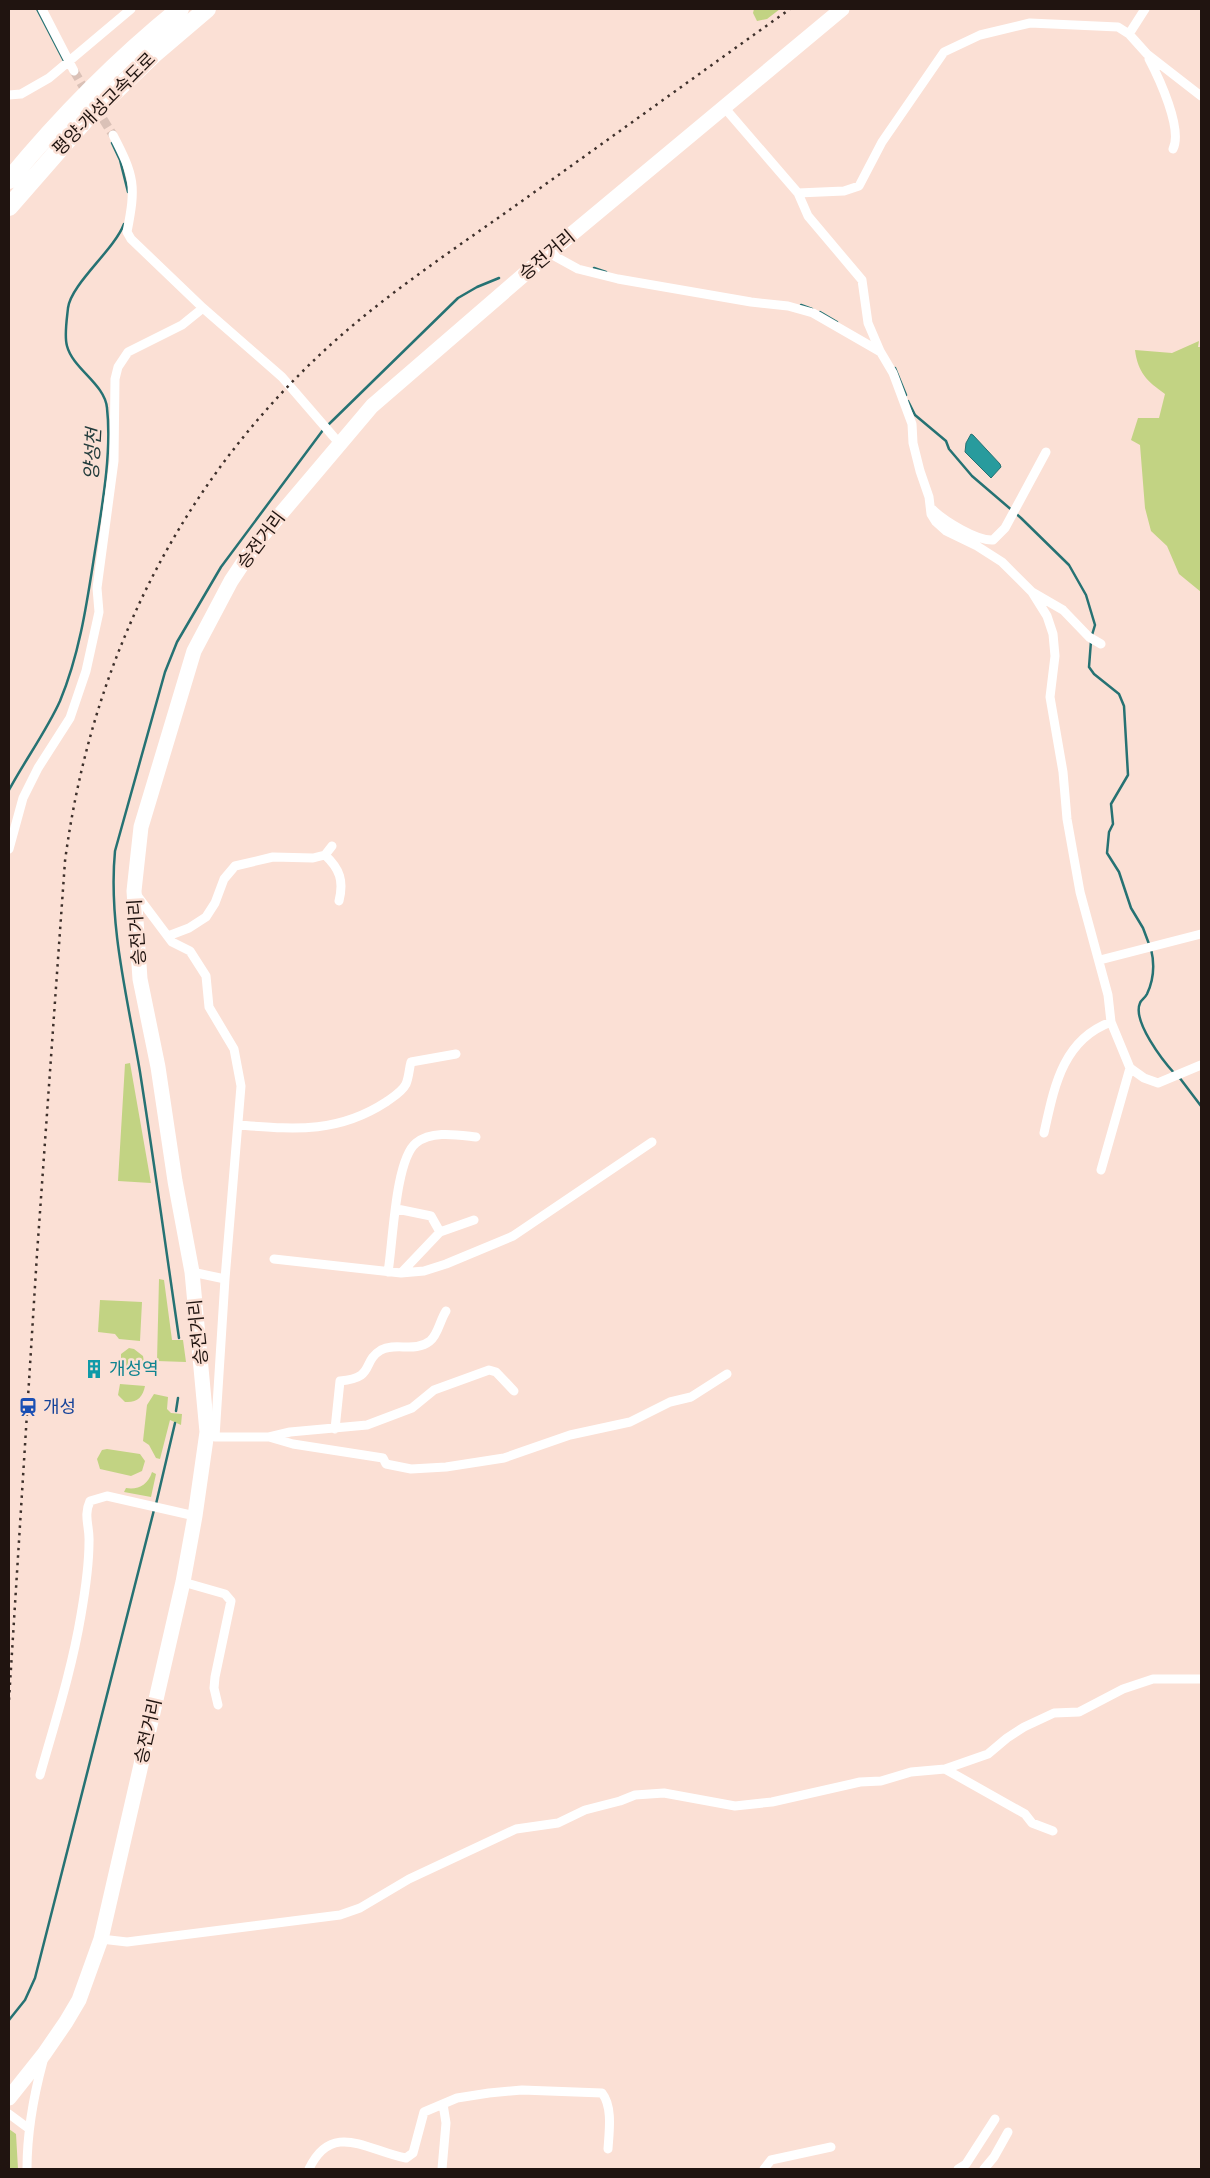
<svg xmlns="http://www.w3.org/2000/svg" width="1210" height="2178" font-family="Jost,'Noto Sans KR',sans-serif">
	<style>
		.green { fill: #c2d383 }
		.water { fill: #289b9d; stroke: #267273 }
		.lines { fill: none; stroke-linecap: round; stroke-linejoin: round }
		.stream { stroke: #267273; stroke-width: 2.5 }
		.street-tunnel { stroke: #dac1b7; stroke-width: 9; stroke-dasharray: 9 4.5; stroke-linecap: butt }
		.street { stroke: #fff; stroke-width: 9 }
		.primary { stroke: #fff; stroke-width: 15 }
		.highway { stroke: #fff; stroke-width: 18 }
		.rail { stroke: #3e302b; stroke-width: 2.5; stroke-dasharray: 2.5 5; stroke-linecap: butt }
		.labels { text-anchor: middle; stroke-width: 5; stroke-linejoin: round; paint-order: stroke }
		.street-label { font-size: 18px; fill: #201410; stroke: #fbe0d5 }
		.culture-label { font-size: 18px; fill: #0d838f; stroke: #fbe0d5; text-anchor: start }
		.transit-label { font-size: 18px; fill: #164399; stroke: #fbe0d5; text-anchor: start }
		.water-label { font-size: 19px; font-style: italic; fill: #233c3c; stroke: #fbe0d5 }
	</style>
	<rect width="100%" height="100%" fill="#fbe0d5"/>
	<path class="green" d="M 754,9 L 780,9 L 767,19 L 757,21 L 753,13 Z
		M 1199,341 L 1198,347 L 1201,347 L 1201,592 L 1179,574 L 1167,546 L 1151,531 L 1145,508 L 1140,445 L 1131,440 L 1138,418 L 1159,418 L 1165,394 C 1147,381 1138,373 1135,350 L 1172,353 Z
		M 130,1063 L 151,1183 L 118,1181 L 125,1064 Z
		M 159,1279 L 164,1280 L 172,1340 L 183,1340 L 186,1362 L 157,1361 Z
		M 100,1300 L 142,1302 L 140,1341 L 119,1339 L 115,1334 L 98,1332 Z
		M 129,1348 L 134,1349 L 143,1356 L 145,1368 L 121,1366 L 121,1354 Z
		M 120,1384 L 145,1386 C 143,1397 137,1403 125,1402 L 118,1395 Z
		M 154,1394 L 168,1397 L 167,1409 L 171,1413 L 182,1414 L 181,1425 L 170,1420 L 160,1459 L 156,1458 L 149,1445 L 143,1441 L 147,1405 Z
		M 107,1449 L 140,1454 L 145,1461 L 142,1471 L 131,1476 L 100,1469 L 97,1459 L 102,1450 Z
		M 152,1472 L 156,1474 L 151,1497 L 124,1492 L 126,1488 C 138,1490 148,1485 152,1472 Z
		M 9,2129 L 16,2134 L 18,2169 L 9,2169 Z"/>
	<path class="water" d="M 971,434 L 973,435 L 1000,464 L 1001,467 L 991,478 L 965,452 L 966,443 Z"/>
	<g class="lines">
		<path class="stream" d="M 37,9 L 64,61
			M 112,143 L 120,160 L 128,192
			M 594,268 L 606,272
			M 801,305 L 812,309
			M 820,312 L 837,322
			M 895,368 L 906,395
			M 908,401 L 915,415 L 946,441 L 949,449 L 972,476 L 1021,518 L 1069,565 L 1086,595 L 1095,625 L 1092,635
			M 327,426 L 458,298 L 477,287 L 499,278
			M 1091,641 L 1089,667 L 1094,674 L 1119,694 L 1124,706 L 1128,775 L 1111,804 L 1113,824 L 1109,832 L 1107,853 L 1119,872 L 1131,908 L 1143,928 L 1149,944
			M 9,790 C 24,762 47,730 60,701 C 80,653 87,602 95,551 C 102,507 112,452 107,408 C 105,384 73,369 67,346 C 64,336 67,318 68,308 C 71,284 114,250 124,224
			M 1151,949 C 1155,965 1154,979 1147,994 C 1145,998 1141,1000 1140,1003 C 1132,1021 1163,1061 1175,1074
			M 1179,1077 L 1201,1106
			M 179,1338 C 166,1250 154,1161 140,1072 C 128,1000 108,924 115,851 L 165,672 L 177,642 L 221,567 L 323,430
			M 176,1411 L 178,1398
			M 156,1504 L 175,1423
			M 9,2020 L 25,2000 L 35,1978 L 154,1510"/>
		<path class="street-tunnel" d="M 74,71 L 88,95
			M 96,108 L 113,135"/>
		<path class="street" d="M 42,9 L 74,71
			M 1129,34 L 1145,9
			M 1149,59 C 1159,78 1183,129 1173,149
			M 9,95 L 21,94 L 49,78 L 131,9
			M 723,106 L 798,193 L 808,216 L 862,280 L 868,323 L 880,351 L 893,373 L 912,424 L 913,443 L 920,471 L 929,497 L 931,514 L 936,522 L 946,531 L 977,546 L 1002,562 L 1032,592 L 1047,616 L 1053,634 L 1055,656 L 1050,697 L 1063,772 L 1067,819 L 1080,892 L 1108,995 L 1111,1022 L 1130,1068 L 1144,1078 L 1158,1083 L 1201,1065
			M 113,135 C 135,177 136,186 127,232 L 131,239 L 203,308 L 282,377 L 339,443
			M 798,193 L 844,191 L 859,186 L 882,142 L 944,52 L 980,35 L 1030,23 L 1118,27 L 1129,34 L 1147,54 L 1201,96
			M 549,253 L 578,269 L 618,279 L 751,302 L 788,306 L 813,313 L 879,351
			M 932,509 C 944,521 977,541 993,540 L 1005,528 L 1046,452
			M 1032,592 L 1063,610 L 1089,637 L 1101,644
			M 9,849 L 23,798 L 38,768 L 70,718 L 86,671 L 99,612 L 97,588 L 114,461 L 115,379 L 118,367 L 128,352 L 182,325 L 203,308
			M 325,855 C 340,869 344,881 339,901
			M 136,894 L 172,942 L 190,951 L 206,976 L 209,1007 L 234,1049 L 241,1086 L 225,1279 L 215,1437 L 207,1432
			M 168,936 L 189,928 L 206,917 L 215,903 L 224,879 L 235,866 L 273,857 L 313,858 L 325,855 L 332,846
			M 1100,960 L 1201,934
			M 238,1125 C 293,1129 337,1134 386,1102 C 393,1097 402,1092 406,1084 C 409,1077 409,1069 411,1062 L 456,1054
			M 1044,1133 C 1054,1088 1062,1040 1111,1022
			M 1101,1170 L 1130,1068
			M 397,1209 L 431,1216 L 440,1232
			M 274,1259 L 401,1273 L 424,1271 L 446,1264 L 513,1236 L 652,1142
			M 192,1272 L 225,1279
			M 388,1272 C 393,1243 395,1160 416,1143 C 432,1130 458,1135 476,1137
			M 401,1273 L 440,1232 L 474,1220
			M 335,1429 L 340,1381 C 376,1378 361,1362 381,1350 C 396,1342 415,1353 430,1341 C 438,1335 440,1320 446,1311
			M 215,1437 L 269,1437 L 290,1432 L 367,1425 L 412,1408 L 434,1390 L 489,1370 L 496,1372 L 514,1391
			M 269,1437 L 293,1444 L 383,1458 L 386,1464 L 411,1469 L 446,1467 L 504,1458 L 570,1435 L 630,1422 L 670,1402 L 691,1397 L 727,1374
			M 183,1582 L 225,1594 L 231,1601 L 215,1677 L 214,1688 L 218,1705
			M 945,1769 L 988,1754 L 1007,1738 L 1024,1727 L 1054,1713 L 1079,1712 L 1123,1689 L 1153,1679 L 1201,1679
			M 40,1775 C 55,1722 72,1669 81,1615 C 85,1592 89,1566 89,1542 C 90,1527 83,1516 90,1501 L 107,1496 L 195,1516
			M 101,1939 L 127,1942 L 340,1915 L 360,1908 L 409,1879 L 516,1829 L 558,1823 L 585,1810 L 620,1801 L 635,1795 L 664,1793 L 735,1806 L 772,1802 L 860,1782 L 881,1781 L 911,1772 L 945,1769 L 1025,1814 L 1032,1823 L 1053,1831
			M 9,2114 L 28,2128
			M 27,2169 C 27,2131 33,2098 43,2061
			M 309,2169 C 332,2120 368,2151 406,2158 L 413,2153 L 424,2112 L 457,2098 L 489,2093 L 522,2090 L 602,2093 C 613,2107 609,2132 608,2149
			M 442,2169 L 446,2123 L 443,2104
			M 764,2169 L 771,2160 L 831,2147
			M 958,2169 L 966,2164 L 995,2119
			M 984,2169 L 994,2157 L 1008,2132"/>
		<path class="primary" d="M 9,2098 L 44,2054 L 66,2022 L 79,2000 L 101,1939 L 183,1582 L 195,1516 L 207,1432 L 192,1272 L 175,1181 L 158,1067 L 140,979 L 134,891 L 141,827 L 194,651 L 231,581 L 257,542 L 372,406 L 549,253 L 842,9"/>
		<path class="highway" d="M 9,180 C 60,118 117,60 180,9
			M 9,207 L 85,120 L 153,55 L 207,9"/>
		<path class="rail" d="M 9,1700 L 37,1254 L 65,861 C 92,657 183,476 337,339 C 397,286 465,242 529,196 C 616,134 703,71 790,9"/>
	</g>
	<defs>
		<g id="building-bare" transform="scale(1.5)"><path d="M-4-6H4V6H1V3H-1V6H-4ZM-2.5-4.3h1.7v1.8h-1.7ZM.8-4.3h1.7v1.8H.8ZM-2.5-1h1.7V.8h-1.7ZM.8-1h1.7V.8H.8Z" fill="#0f9aa8" stroke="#fbe0d5" stroke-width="2.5" paint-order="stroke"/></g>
		<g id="station-bare" transform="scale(1.5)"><path d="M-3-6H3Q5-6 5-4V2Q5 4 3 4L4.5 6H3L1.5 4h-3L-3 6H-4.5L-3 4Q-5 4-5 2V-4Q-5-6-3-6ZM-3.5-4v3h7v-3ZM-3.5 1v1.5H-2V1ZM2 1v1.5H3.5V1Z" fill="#1a4fb4" stroke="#fbe0d5" stroke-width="2.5" paint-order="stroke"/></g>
	</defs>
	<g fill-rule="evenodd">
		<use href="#building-bare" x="94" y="1369"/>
		<use href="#station-bare" x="28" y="1407"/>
	</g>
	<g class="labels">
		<g class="street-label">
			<text transform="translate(104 104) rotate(-45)" y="6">평양-개성고속도로</text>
			<text transform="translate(547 255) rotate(-40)" y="6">승전거리</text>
			<text transform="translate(261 540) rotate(-53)" y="6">승전거리</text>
			<text transform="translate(137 932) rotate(-94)" y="6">승전거리</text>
			<text transform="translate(198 1332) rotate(-96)" y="6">승전거리</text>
			<text transform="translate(148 1731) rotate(-77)" y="6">승전거리</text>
		</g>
		<g class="culture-label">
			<text x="109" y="1375">개성역</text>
		</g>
		<g class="transit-label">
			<text x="43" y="1413">개성</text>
		</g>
		<g class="water-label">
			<text transform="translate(92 454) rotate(-87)" y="7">양성천</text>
		</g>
	</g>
	<rect width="1210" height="2178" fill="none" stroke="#201410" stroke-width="20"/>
</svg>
